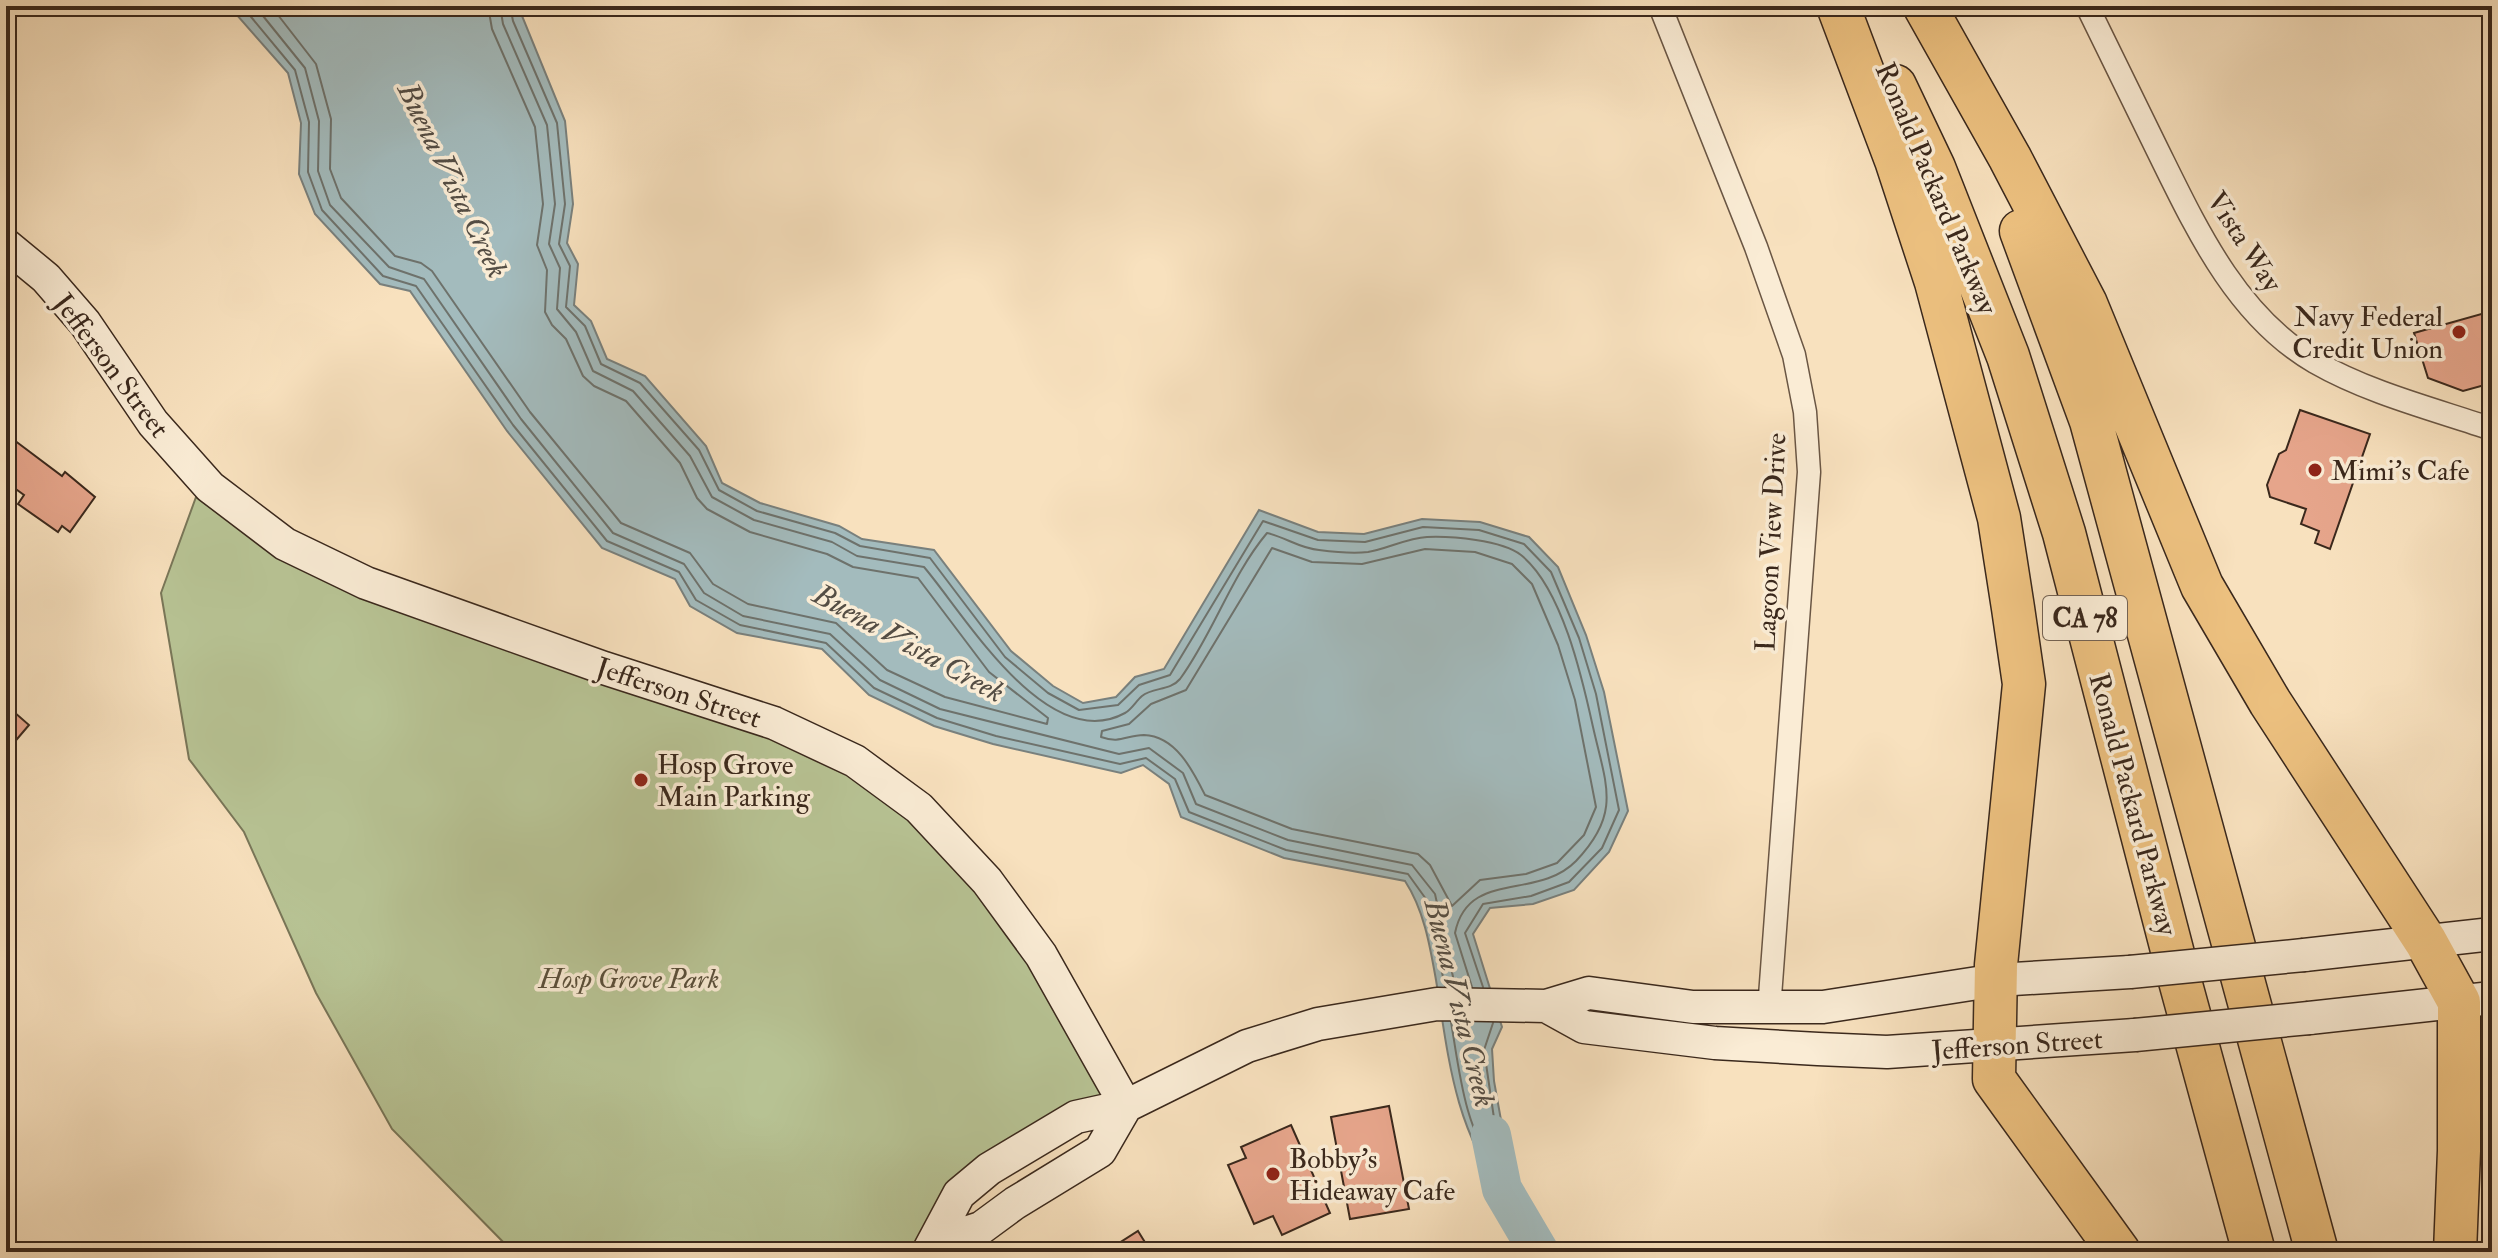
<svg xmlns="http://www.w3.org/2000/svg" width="2498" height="1258" font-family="'IM FELL Double Pica',serif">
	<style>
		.green { fill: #b8c495; stroke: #797658; stroke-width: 2 }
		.water { fill: #a3bbbd; stroke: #79807d; stroke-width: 2 }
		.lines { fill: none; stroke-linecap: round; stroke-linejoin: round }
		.shore { stroke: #6e726c; stroke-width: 2 }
		.river { stroke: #a3bbbd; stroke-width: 40 }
		.building { fill: #e6a58b; stroke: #3a281c; stroke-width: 2 }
		.street-casing { stroke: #6a5644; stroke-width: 25 }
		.secondary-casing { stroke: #3a281c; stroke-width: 35 }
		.highway-casing { stroke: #3a281c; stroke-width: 45 }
		.street { stroke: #faecd5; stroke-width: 22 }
		.secondary { stroke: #faecd5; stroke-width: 32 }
		.highway { stroke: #ecc07f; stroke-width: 42 }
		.secondary-bridge-casing { stroke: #3a281c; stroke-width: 35; stroke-linecap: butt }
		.secondary-bridge { stroke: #faecd5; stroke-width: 32 }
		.poi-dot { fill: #8f2418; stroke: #faecd5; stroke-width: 3 }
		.labels { text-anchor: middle; stroke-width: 7; stroke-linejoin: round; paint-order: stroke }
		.shield { fill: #faecd5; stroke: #746354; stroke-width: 2 }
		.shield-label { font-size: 26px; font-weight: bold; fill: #3a281c }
		.street-label { font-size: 28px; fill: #3a281c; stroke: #faecd5 }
		.poi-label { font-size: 28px; fill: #3a281c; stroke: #faecd5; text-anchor: start }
		.park-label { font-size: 28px; font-style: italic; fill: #5a4f3a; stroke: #faecd5 }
		.water-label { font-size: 30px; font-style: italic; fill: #544d44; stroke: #faecd5 }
	</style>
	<rect width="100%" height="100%" fill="#f8e1be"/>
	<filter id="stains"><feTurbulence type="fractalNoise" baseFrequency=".0025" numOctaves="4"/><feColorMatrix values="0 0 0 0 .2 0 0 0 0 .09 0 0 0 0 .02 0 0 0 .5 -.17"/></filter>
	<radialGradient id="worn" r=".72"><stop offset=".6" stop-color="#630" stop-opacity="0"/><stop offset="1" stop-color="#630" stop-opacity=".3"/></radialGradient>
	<path class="green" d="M 196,497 L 276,556 L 778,737 L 868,784 L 932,838 L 989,901 L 1044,978 L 1110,1101 L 961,1203 L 919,1252 L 513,1252 L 392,1129 L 316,993 L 244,832 L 189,759 L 161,593 Z"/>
	<path class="water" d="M 229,6 L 518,6 L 565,121 L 573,204 L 567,243 L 578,264 L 574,305 L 591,321 L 607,359 L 645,376 L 706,446 L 722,483 L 760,503 L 839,526 L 862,539 L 934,550 L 1011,651 L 1053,686 L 1083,703 L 1116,697 L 1135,677 L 1164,669 L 1259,510 L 1318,532 L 1364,534 L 1422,519 L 1480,522 L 1529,537 L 1558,567 L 1586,635 L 1604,692 L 1628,811 L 1609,852 L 1574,890 L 1533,904 L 1490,908 L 1473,934 L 1502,1027 L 1492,1049 L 1494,1081 L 1511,1176 L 1502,1189 C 1454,1129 1448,1053 1436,980 C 1430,946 1424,910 1405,881 L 1284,858 L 1181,817 L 1169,784 L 1143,765 L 1121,773 L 993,744 L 934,726 L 869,695 L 822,649 L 737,633 L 690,606 L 675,579 L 602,548 L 507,431 L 410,291 L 380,284 L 315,214 L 299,174 L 301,123 L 288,73 Z"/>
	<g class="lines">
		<path class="shore" d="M 242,6 L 295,70 L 309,122 L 308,172 L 322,210 L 383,276 L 416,286 L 513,425 L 607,541 L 679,572 L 696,600 L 740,625 L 826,643 L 874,688 L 937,718 L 996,736 L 1120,764 L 1146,758 L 1175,779 L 1189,812 L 1286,850 L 1408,874 L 1426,899 L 1445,986
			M 255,6 L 305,68 L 319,121 L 318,171 L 330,205 L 389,267 L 424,279 L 521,419 L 613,533 L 684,564 L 704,593 L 743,616 L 830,634 L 880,680 L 940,709 L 1119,754 L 1149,748 L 1183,773 L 1196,804 L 1288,840 L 1412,865 L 1435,894 L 1455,986
			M 271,6 L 316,64 L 331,119 L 330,169 L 341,198 L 395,256 L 421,263 L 432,271 L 530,412 L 621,523 L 690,553 L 713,584 L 748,604 L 836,623 L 887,670 L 945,697 L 1047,724 L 1048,718 L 989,672 L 918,578 L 853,567 L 827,554 L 750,532 L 707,509 L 697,498 L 680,463 L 626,401 L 594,386 L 583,376 L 566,339 L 552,325 L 545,312 L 547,270 L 537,245 L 543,204 L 535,127 L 492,29 L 488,6
			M 500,6 L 503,24 L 547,125 L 555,204 L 549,244 L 560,268 L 557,309 L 576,332 L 593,371 L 633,391 L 690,456 L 712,497 L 754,520 L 832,542 L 857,556 L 924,567 C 965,615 1047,756 1125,713 C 1132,709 1136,701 1142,696 C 1153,687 1170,691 1180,679 C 1213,634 1231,576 1267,533 C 1285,537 1301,549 1319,550 C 1334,552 1353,554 1368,552 C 1387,549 1407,538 1427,537 C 1451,536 1502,540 1521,555 C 1562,588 1582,677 1593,727 C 1606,785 1622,813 1576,861 C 1537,901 1468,869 1455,933 L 1472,987
			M 510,6 L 513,21 L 557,123 L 565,204 L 559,244 L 570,266 L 566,307 L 585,326 L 601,364 L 640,383 L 699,450 L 719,490 L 757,511 L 835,533 L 860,546 L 930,558 L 1005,657 L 1048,693 L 1079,710 L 1118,705 L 1139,685 L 1170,675 L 1263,521 L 1318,540 L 1365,542 L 1423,527 L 1479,530 L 1524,544 L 1551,572 L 1579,638 L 1596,694 L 1619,810 L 1602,848 L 1569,882 L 1531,896 L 1483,904 L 1465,933 L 1483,987
			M 1272,548 L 1312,562 L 1362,564 L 1425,549 L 1475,552 L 1512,564 L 1532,584 L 1558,645 L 1575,700 L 1596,807 L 1584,835 L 1557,863 L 1526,874 L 1480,880 L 1452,906 L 1430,865 L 1418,854 L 1292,829 L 1205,795 C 1193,771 1176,736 1144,735 C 1126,735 1121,744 1101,737 L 1102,731 L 1129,724 L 1151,704 L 1186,690 Z
			M 1451,1022 C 1458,1061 1465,1137 1496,1163 L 1500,1159 L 1484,1050 L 1493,1023"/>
		<path class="river" d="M 1491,1135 L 1502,1189 L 1539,1252"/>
	</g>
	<path class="building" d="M 2492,311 L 2492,383 L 2463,391 L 2428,378 L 2414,333 Z
		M 2300,410 L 2370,434 L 2330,549 L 2315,543 L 2319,531 L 2301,524 L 2306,509 L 2270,497 L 2267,485 L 2279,454 L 2286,450 Z
		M 14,440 L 62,476 L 65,472 L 95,497 L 70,532 L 62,526 L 58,532 L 18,504 L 24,495 L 6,482 L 6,451 Z
		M 6,705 L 29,725 L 6,752 Z
		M 1389,1106 L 1409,1209 L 1350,1219 L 1331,1117 Z
		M 1291,1125 L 1330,1213 L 1282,1235 L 1273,1216 L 1254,1224 L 1228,1165 L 1246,1158 L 1241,1147 Z
		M 1138,1231 L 1151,1252 L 1105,1252 Z"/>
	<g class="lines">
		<g class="street-casing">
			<path id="street" d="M 1660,6 L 1756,247 L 1794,355 L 1805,412 L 1809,472 L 1769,1010
				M 2087,6 C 2110,54 2134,101 2157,149 C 2196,228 2236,316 2315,362 C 2369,393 2433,409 2492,429"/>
		</g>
		<g class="secondary-casing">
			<path id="secondary" d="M 6,245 L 46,278 L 85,323 L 153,423 L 210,487 L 285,544 L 366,583 L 604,668 L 774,723 L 855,761 L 919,808 L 987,881 L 1041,955 L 1126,1106
				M 2304,955 L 2492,934
				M 1546,1006 L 1584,1027 L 1715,1043 L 1818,1049 L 1887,1052 L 2135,1035
				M 2309,1018 L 2492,998
				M 935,1243 L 981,1228 L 1015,1203 L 1100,1151 L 1126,1106
				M 928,1252 L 959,1194 L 989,1169 L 1076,1117 L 1126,1106 L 1247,1046 L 1318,1024 L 1437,1004 L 1546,1006 L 1589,993 L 1693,1007 L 1823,1007 L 1997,980 L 2130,972"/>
		</g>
		<g class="highway-casing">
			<path id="highway" d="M 1838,6 L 1896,160 L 1936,282 L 1999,518 L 2013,608 L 2024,684 L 1996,965 L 1994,1079 L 2119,1252
				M 1925,7 L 2010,158 L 2086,304 L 2202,586 L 2270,702 L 2426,942 L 2459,1002 L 2459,1151 L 2455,1252
				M 1895,86 L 1934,168 L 2008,356 L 2064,533 L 2180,981 L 2254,1252
				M 2021,231 L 2091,421 L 2317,1252"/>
		</g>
		<use href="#street" class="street"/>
		<use href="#secondary" class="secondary"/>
		<use href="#highway" class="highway"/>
		<g class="secondary-bridge-casing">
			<path id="secondary-bridge" d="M 2130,972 L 2304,955
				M 2135,1035 L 2309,1018"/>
		</g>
		<use href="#secondary-bridge" class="secondary-bridge"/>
	</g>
	<g class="poi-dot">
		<circle cx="2459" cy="332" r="8"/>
		<circle cx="2315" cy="470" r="8"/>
		<circle cx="641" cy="780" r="8"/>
		<circle cx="1273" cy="1174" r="8"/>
	</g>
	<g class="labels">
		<rect class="shield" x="2043" y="596" width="84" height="44" rx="6"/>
		<g class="shield-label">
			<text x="2085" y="627">CA 78</text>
		</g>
		<g class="street-label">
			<text transform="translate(1937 188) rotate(67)" y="10">Ronald Packard Parkway</text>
			<text transform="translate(2245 241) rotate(57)" y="10">Vista Way</text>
			<text transform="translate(112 365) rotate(53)" y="10">Jefferson Street</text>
			<text transform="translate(1770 542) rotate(-87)" y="10">Lagoon View Drive</text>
			<text transform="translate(679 692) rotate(18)" y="10">Jefferson Street</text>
			<text transform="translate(2134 804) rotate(75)" y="10">Ronald Packard Parkway</text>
			<text transform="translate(2017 1044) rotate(-4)" y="10">Jefferson Street</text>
		</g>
		<g class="poi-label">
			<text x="2443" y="326" text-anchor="end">Navy Federal<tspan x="2443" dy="32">Credit Union</tspan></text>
			<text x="2331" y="480">Mimi's Cafe</text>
			<text x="657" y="774">Hosp Grove<tspan x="657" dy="32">Main Parking</tspan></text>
			<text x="1289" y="1168">Bobby's<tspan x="1289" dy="32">Hideaway Cafe</tspan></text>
		</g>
		<g class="park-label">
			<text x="629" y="988">Hosp Grove Park</text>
		</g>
		<g class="water-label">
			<text transform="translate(453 180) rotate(64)" y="10">Buena Vista Creek</text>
			<text transform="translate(909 643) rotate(29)" y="10">Buena Vista Creek</text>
			<text transform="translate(1460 1003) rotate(76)" y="10">Buena Vista Creek</text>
		</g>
	</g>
	<rect width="2498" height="1258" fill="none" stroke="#f8e1be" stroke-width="32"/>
	<rect x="8" y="8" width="2482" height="1242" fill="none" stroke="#3a281c" stroke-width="4"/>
	<rect x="16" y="16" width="2466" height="1226" fill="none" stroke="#3a281c" stroke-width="2"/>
	<rect width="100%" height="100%" filter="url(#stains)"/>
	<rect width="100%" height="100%" fill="url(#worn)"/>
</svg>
